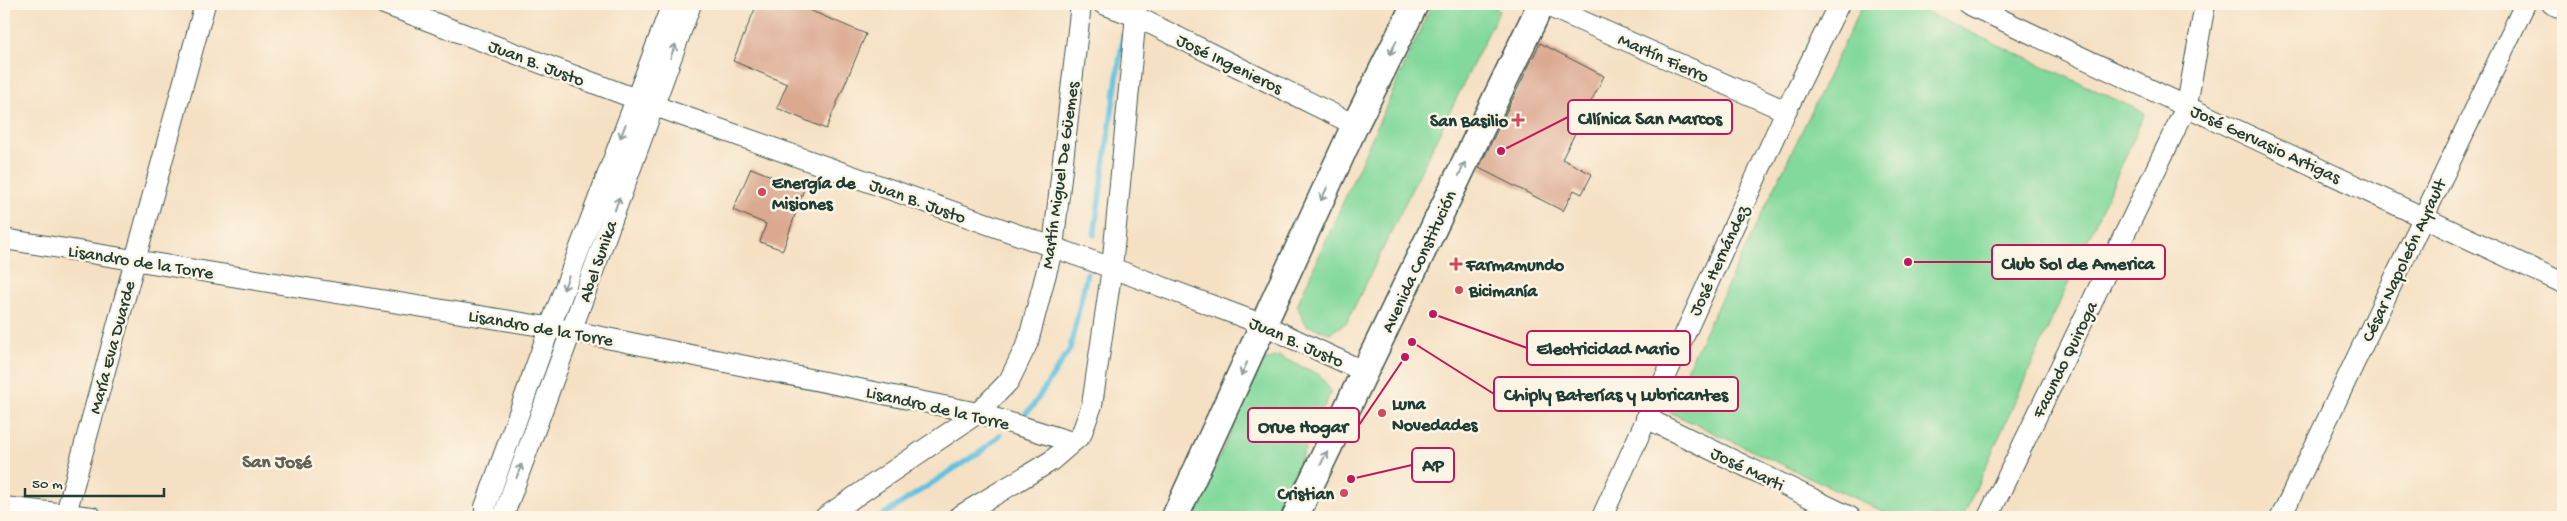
<svg xmlns="http://www.w3.org/2000/svg" width="2567" height="521" font-family="'Gochi Hand',sans-serif">
	<style>
		.green { fill: #83d99c; stroke: #518b68 }
		.lines { fill: none; stroke-linecap: round; stroke-linejoin: round }
		.stream { stroke: #61c1df; stroke-width: 5.5 }
		.building { fill: #dba890 }
		.minor-casing { stroke: #3f5549; stroke-width: 22 }
		.major-casing { stroke: #3f5549; stroke-width: 29 }
		.minor { stroke: #fff; stroke-width: 20 }
		.major { stroke: #fff; stroke-width: 26 }
		.oneway { stroke: #8f9e9a }
		.poi-dot { fill: #d1495b; stroke: #fcf5e5; stroke-width: 2 }
		.labels { text-anchor: middle; stroke-width: 5; stroke-linejoin: round; paint-order: stroke }
		.street-label { font-size: 18px; fill: #1f3d34; stroke: #fcf5e5 }
		.poi-label { font-size: 18px; font-weight: bold; fill: #1f3d34; stroke: #fcf5e5; text-anchor: start }
		.neighbourhood-label { font-size: 19px; font-weight: bold; fill: #616254; stroke: #fcf5e5 }
		.leader { fill: none; stroke: #c2185b; stroke-width: 2 }
		.callout-dot { fill: #c2185b; stroke: #fcf5e5; stroke-width: 2 }
		.callout { fill: #fcf5e5; stroke: #c2185b; stroke-width: 2 }
		.callout-label { font-size: 19px; text-anchor: middle; font-weight: bold; fill: #1f3d34 }
	</style>
	<rect width="100%" height="100%" fill="#fcf5e5"/>
	<filter id="ink" filterUnits="userSpaceOnUse"><feTurbulence type="fractalNoise" baseFrequency=".02" numOctaves="2"/><feDisplacementMap in="SourceGraphic" scale="10" xChannelSelector="R" yChannelSelector="G"/><feConvolveMatrix kernelMatrix="1 2 1 2 8 2 1 2 1" color-interpolation-filters="sRGB"/></filter>
	<filter id="wash" filterUnits="userSpaceOnUse"><feTurbulence type="fractalNoise" baseFrequency=".0096" numOctaves="4" result="noise"/><feDisplacementMap in="SourceGraphic" scale="20" xChannelSelector="R" yChannelSelector="G"/><feGaussianBlur stdDeviation="1.12" result="paint"/><feColorMatrix in="noise" values="0 0 0 0 0 0 0 0 0 0 0 0 0 0 0 0 0 1.4 0 .05"/><feComposite in="paint" operator="in"/></filter>
	<g filter="url(#wash)">
		<rect width="100%" height="100%" fill="#f5e0c3"/>
		<path class="green" d="M 1432,4 L 1493,4 L 1499,11 L 1347,322 L 1330,333 L 1306,325 L 1297,305 Z
			M 1863,4 L 1909,4 L 2145,113 L 1963,517 L 1895,517 L 1667,411 Z
			M 1278,356 L 1320,375 L 1331,392 L 1274,517 L 1192,517 L 1263,361 Z"/>
		<g class="lines">
			<path class="stream" d="M 1094,235 L 1123,36
				M 1026,413 L 1033,406 L 1070,349 L 1087,273
				M 880,517 L 983,450 L 1000,435"/>
		</g>
		<g id="blocks">
			<path class="building" d="M 757,4 L 795,4 L 866,34 L 826,129 L 777,108 L 787,84 L 733,61 Z
				M 1540,43 L 1604,76 L 1562,159 L 1592,174 L 1582,194 L 1574,190 L 1563,211 L 1479,168 Z
				M 751,168 L 804,189 L 783,250 L 760,242 L 766,224 L 733,210 Z"/>
		</g>
	</g>
	<g filter="url(#ink)">
		<use href="#blocks" fill-opacity="0" stroke="#3f5549" stroke-width="1"/>
		<g class="lines">
			<g class="minor-casing">
				<path id="minor" d="M 384,4 L 652,105 L 1112,268 L 1264,325 L 1365,372
					M 1103,4 L 1135,16 L 1355,125
					M 1543,4 L 1786,111
					M 1968,4 L 2563,283
					M 2552,4 L 2563,9
					M 4,239 L 572,331 L 978,413 L 1072,442
					M 1646,418 L 1850,517
					M 4,507 L 92,517
					M 65,517 L 205,4
					M 485,517 L 485,507 L 550,327 L 672,4
					M 503,517 L 691,4
					M 825,517 L 978,413 L 1009,381 L 1028,342 L 1053,247 L 1081,4
					M 958,517 L 1051,461 L 1081,435 L 1092,405 L 1112,268 L 1137,4
					M 1602,517 L 1786,111 L 1839,4
					M 1988,517 L 2187,105 L 2205,4
					M 2281,517 L 2525,4"/>
			</g>
			<g class="major-casing">
				<path id="major" d="M 1175,517 L 1355,125 L 1415,4
					M 1295,517 L 1541,4"/>
			</g>
			<use href="#minor" class="minor"/>
			<use href="#major" class="major"/>
		</g>
		<defs><path id="oneway-shaft" d="M-6 0H5M1.5-3L5.5 0L1.5 3" fill="none" stroke-width="1.6" stroke-linecap="round" stroke-linejoin="round" transform="scale(1.25)"/></defs>
		<g class="oneway">
			<use href="#oneway-shaft" transform="translate(1393 48) rotate(116)"/>
			<use href="#oneway-shaft" transform="translate(673 51) rotate(-69)"/>
			<use href="#oneway-shaft" transform="translate(623 131) rotate(111)"/>
			<use href="#oneway-shaft" transform="translate(1462 169) rotate(-65)"/>
			<use href="#oneway-shaft" transform="translate(1324 194) rotate(115)"/>
			<use href="#oneway-shaft" transform="translate(617 204) rotate(-71)"/>
			<use href="#oneway-shaft" transform="translate(566 283) rotate(111)"/>
			<use href="#oneway-shaft" transform="translate(1244 369) rotate(115)"/>
			<use href="#oneway-shaft" transform="translate(1324 458) rotate(-64)"/>
			<use href="#oneway-shaft" transform="translate(519 471) rotate(-70)"/>
		</g>
	</g>
	<g class="poi-dot">
		<path d="M1515.5 112.5h5v5h5v5h-5v5h-5v-5h-5v-5h5z"/>
		<circle cx="762" cy="192" r="5"/>
		<path d="M1453.5 256.5h5v5h5v5h-5v5h-5v-5h-5v-5h5z"/>
		<circle cx="1459" cy="290" r="5"/>
		<circle cx="1382" cy="413" r="5"/>
		<circle cx="1344" cy="493" r="5"/>
	</g>
	<g class="labels">
		<g class="street-label">
			<text transform="translate(1664 57) rotate(24)" y="6">Martín Fierro</text>
			<text transform="translate(537 62) rotate(21)" y="6">Juan B. Justo</text>
			<text transform="translate(1230 63) rotate(26)" y="6">José Ingenieros</text>
			<text transform="translate(2266 143) rotate(25)" y="6">José Gervasio Artigas</text>
			<text transform="translate(1059 175) rotate(-82)" y="6">Martín Miguel De Güemes</text>
			<text transform="translate(918 200) rotate(20)" y="6">Juan B. Justo</text>
			<text transform="translate(1718 260) rotate(-65)" y="6">José Hernández</text>
			<text transform="translate(2403 260) rotate(-65)" y="6">César Napoleón Ayrault</text>
			<text transform="translate(141 261) rotate(9)" y="6">Lisandro de la Torre</text>
			<text transform="translate(597 261) rotate(-71)" y="6">Abel Sunika</text>
			<text transform="translate(1418 261) rotate(-65)" y="6">Avenida Constitución</text>
			<text transform="translate(541 327) rotate(10)" y="6">Lisandro de la Torre</text>
			<text transform="translate(1297 341) rotate(24)" y="6">Juan B. Justo</text>
			<text transform="translate(111 347) rotate(-75)" y="6">María Eva Duarde</text>
			<text transform="translate(2064 359) rotate(-64)" y="6">Facundo Quiroga</text>
			<text transform="translate(938 407) rotate(13)" y="6">Lisandro de la Torre</text>
			<text transform="translate(1748 468) rotate(26)" y="6">José Marti</text>
		</g>
		<g class="poi-label">
			<text x="1508" y="126" text-anchor="end">San Basilio</text>
			<text x="772" y="188">Energía de<tspan x="772" dy="21">Misiones</tspan></text>
			<text x="1466" y="270">Farmamundo</text>
			<text x="1469" y="296">Bicimanía</text>
			<text x="1392" y="409">Luna<tspan x="1392" dy="21">Novedades</tspan></text>
			<text x="1334" y="499" text-anchor="end">Cristian</text>
		</g>
		<g class="neighbourhood-label">
			<text x="277" y="467">San José</text>
		</g>
	</g>
	<path class="leader" d="M1501 151L1568 117M1908 262L1992 262M1433 314L1527 348M1412 342L1494 394M1405 357L1359 425M1351 479L1412 465"/>
	<g class="callout-dot">
		<circle cx="1501" cy="151" r="5"/>
		<circle cx="1908" cy="262" r="5"/>
		<circle cx="1433" cy="314" r="5"/>
		<circle cx="1412" cy="342" r="5"/>
		<circle cx="1405" cy="357" r="5"/>
		<circle cx="1351" cy="479" r="5"/>
	</g>
	<g class="callout">
		<rect x="1568" y="100" width="164" height="34" rx="5"/>
		<rect x="1992" y="245" width="173" height="34" rx="5"/>
		<rect x="1527" y="331" width="163" height="34" rx="5"/>
		<rect x="1494" y="377" width="244" height="34" rx="5"/>
		<rect x="1248" y="408" width="111" height="34" rx="5"/>
		<rect x="1412" y="448" width="42" height="34" rx="5"/>
	</g>
	<g class="callout-label">
		<text x="1650" y="124">Cllínica San Marcos</text>
		<text x="2078" y="269">Club Sol de America</text>
		<text x="1608" y="354">Electricidad Mario</text>
		<text x="1616" y="400">Chiply Baterías y Lubricantes</text>
		<text x="1303" y="432">Orue Hogar</text>
		<text x="1433" y="471">AP</text>
	</g>
	<rect width="2567" height="521" fill="none" stroke="#fcf5e5" stroke-width="20"/>
	<path d="M25 488v8h139v-8" fill="none" stroke="#1f3d34" stroke-width="2.5"/>
	<text x="32" y="488" font-size="15" fill="#1f3d34" stroke="#fcf5e5" stroke-width="4" paint-order="stroke">50 m</text>
</svg>
